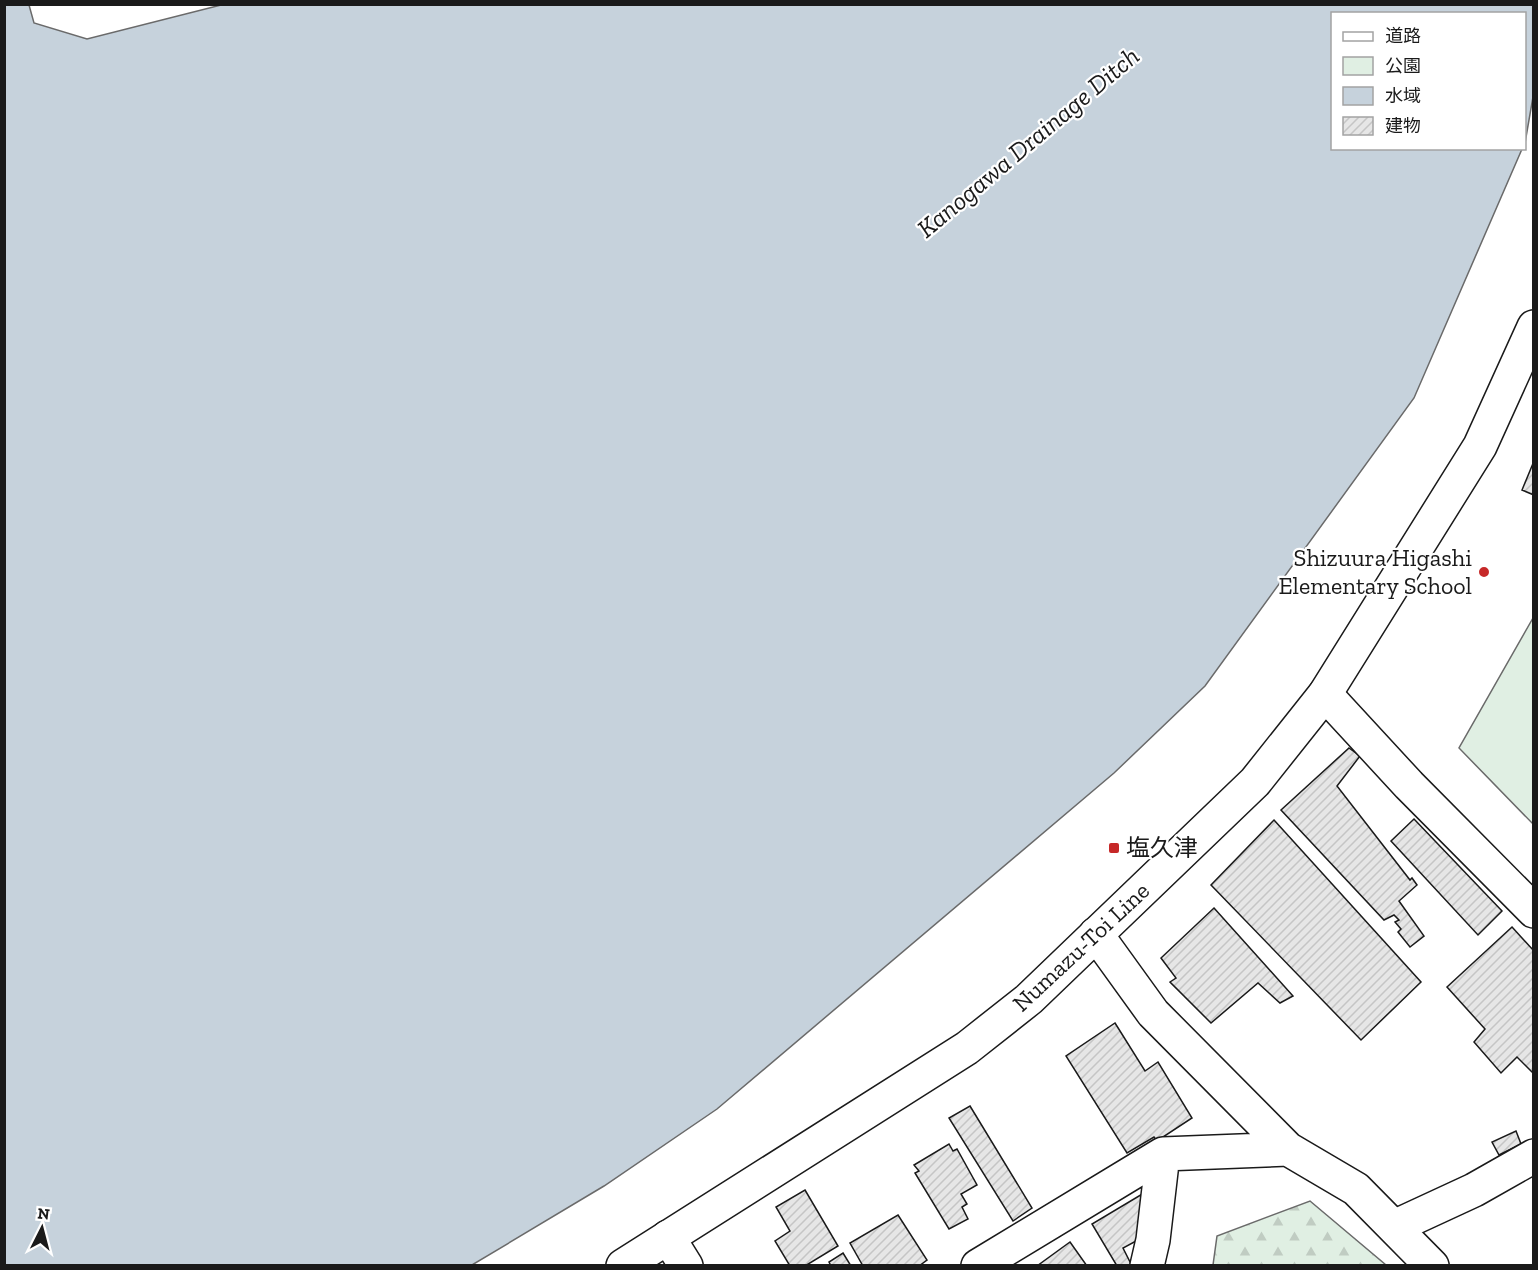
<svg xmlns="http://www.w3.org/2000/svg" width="1538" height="1270" font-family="'Zilla Slab','Noto Sans JP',serif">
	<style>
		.green { fill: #e0efe3; stroke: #6a6a6a; stroke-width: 1.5 }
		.forest { fill: url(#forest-firs); stroke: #6a6a6a; stroke-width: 1.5 }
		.water { fill: #c6d2dc; stroke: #6a6a6a; stroke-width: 1.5 }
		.building { fill: url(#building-hatch); stroke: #1a1a1a; stroke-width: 1.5 }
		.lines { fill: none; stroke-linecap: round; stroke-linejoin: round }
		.minor-casing { stroke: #1a1a1a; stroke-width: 36 }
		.major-casing { stroke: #1a1a1a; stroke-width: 36 }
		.minor { stroke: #fff; stroke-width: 33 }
		.major { stroke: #fff; stroke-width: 33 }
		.poi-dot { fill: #c62828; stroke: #fff; stroke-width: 2 }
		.labels { text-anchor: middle; stroke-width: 4.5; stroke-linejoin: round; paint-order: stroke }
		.poi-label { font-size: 24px; fill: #1a1a1a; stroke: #fff; text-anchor: end }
		.street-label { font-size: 24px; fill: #1a1a1a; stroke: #fff }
		.water-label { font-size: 26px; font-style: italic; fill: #1a1a1a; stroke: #fff }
	</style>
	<defs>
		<pattern id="forest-firs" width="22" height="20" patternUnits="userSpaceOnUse" patternTransform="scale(1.5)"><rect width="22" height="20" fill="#e0efe3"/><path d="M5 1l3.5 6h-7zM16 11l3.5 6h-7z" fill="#c0ccc2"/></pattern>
		<pattern id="building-hatch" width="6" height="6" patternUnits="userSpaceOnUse" patternTransform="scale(1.5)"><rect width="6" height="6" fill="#e6e6e6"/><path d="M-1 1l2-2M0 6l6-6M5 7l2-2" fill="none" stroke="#c5c5c5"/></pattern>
	</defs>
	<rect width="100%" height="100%" fill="#fff"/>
	<path class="green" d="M 1533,618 L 1533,824 L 1459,748 Z"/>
	<path class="forest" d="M 1310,1201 L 1386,1265 L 1213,1265 L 1217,1236 Z"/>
	<path class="water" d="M 221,5 L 1533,5 L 1533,97 L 1525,143 L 1524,14 L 1332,14 L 1332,148 L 1522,149 L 1414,398 L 1205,686 L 1114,773 L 717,1109 L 604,1186 L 472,1265 L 5,1265 L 5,5 L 29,5 L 34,23 L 87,39 Z"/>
	<path class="building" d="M 1534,461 L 1534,495 L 1522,490 Z
		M 1349,748 L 1360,756 L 1337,786 L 1410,880 L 1412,878 L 1417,885 L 1399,901 L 1424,936 L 1410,947 L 1398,932 L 1401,929 L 1395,922 L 1399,920 L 1394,915 L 1384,920 L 1281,810 Z
		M 1414,819 L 1502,911 L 1478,935 L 1391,841 Z
		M 1274,820 L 1421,982 L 1361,1040 L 1211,885 Z
		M 1214,908 L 1293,996 L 1280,1003 L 1258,983 L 1211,1023 L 1170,982 L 1176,978 L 1161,958 Z
		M 1512,927 L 1534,951 L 1534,1074 L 1517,1057 L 1501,1073 L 1474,1042 L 1485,1029 L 1447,987 Z
		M 1115,1023 L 1145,1071 L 1158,1062 L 1192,1118 L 1157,1141 L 1154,1137 L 1127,1153 L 1066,1056 Z
		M 970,1106 L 1032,1208 L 1013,1221 L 949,1118 Z
		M 1516,1131 L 1521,1144 L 1499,1155 L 1492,1142 Z
		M 949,1144 L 953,1151 L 957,1149 L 977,1185 L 961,1194 L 967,1204 L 962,1207 L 968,1219 L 949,1229 L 915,1173 L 919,1171 L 914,1165 Z
		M 805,1190 L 838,1246 L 805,1266 L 790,1266 L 775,1241 L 790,1231 L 776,1207 Z
		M 1144,1193 L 1138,1240 L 1123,1248 L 1131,1264 L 1131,1266 L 1117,1266 L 1092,1224 Z
		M 898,1215 L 927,1260 L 919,1266 L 863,1266 L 850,1243 Z
		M 1070,1242 L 1087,1266 L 1037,1266 Z
		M 843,1253 L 851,1266 L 831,1266 L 829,1262 Z"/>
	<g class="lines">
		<g class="minor-casing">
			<path id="minor" d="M 1325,694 L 1409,785 L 1534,911
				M 1096,934 L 1153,1013 L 1288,1149 L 1356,1189 L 1432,1266
				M 1394,1227 L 1474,1190 L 1534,1156
				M 668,1237 L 686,1266
				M 978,1266 L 1163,1154 L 1288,1149
				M 1147,1266 L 1153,1240 L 1163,1154"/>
		</g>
		<g class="major-casing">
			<path id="major" d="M 623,1266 L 967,1048 L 1029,999 L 1255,782 L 1325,694 L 1480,446 L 1534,327"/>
		</g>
		<use href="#minor" class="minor"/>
		<use href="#major" class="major"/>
	</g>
	<g class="poi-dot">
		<circle cx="1484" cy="572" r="6"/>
		<rect x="1108" y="842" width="12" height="12" rx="3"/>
	</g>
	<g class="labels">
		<g class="poi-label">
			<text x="1472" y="566">Shizuura Higashi<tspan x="1472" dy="28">Elementary School</tspan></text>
			<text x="1126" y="856" text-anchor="start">塩久津</text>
		</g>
		<g class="street-label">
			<text transform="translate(1081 947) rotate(-43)" y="8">Numazu-Toi Line</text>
		</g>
		<g class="water-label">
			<text transform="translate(1028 142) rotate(-40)" y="9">Kanogawa Drainage Ditch</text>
		</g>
	</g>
	<rect width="1538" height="1270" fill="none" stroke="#1a1a1a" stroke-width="12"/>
	<rect x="1331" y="12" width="195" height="138" fill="#ffffff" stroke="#a3a3a3" stroke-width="1.5"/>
	<rect x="1343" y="32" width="30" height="9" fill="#ffffff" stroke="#a3a3a3" stroke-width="1.5"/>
	<text x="1385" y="42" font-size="18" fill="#1a1a1a">道路</text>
	<rect x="1343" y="57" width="30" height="18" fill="#e0efe3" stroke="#a3a3a3" stroke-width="1.5"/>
	<text x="1385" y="72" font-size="18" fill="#1a1a1a">公園</text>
	<rect x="1343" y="87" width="30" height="18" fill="#c6d2dc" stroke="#a3a3a3" stroke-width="1.5"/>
	<text x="1385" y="102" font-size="18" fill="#1a1a1a">水域</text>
	<rect x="1343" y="117" width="30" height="18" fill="url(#building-hatch)" stroke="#a3a3a3" stroke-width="1.5"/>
	<text x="1385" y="132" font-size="18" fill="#1a1a1a">建物</text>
	<g transform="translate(42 1228) rotate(6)" stroke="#ffffff" stroke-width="4.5" paint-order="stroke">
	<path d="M0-4.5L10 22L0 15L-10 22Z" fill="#1a1a1a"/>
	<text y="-9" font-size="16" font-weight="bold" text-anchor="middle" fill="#1a1a1a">N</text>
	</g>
</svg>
